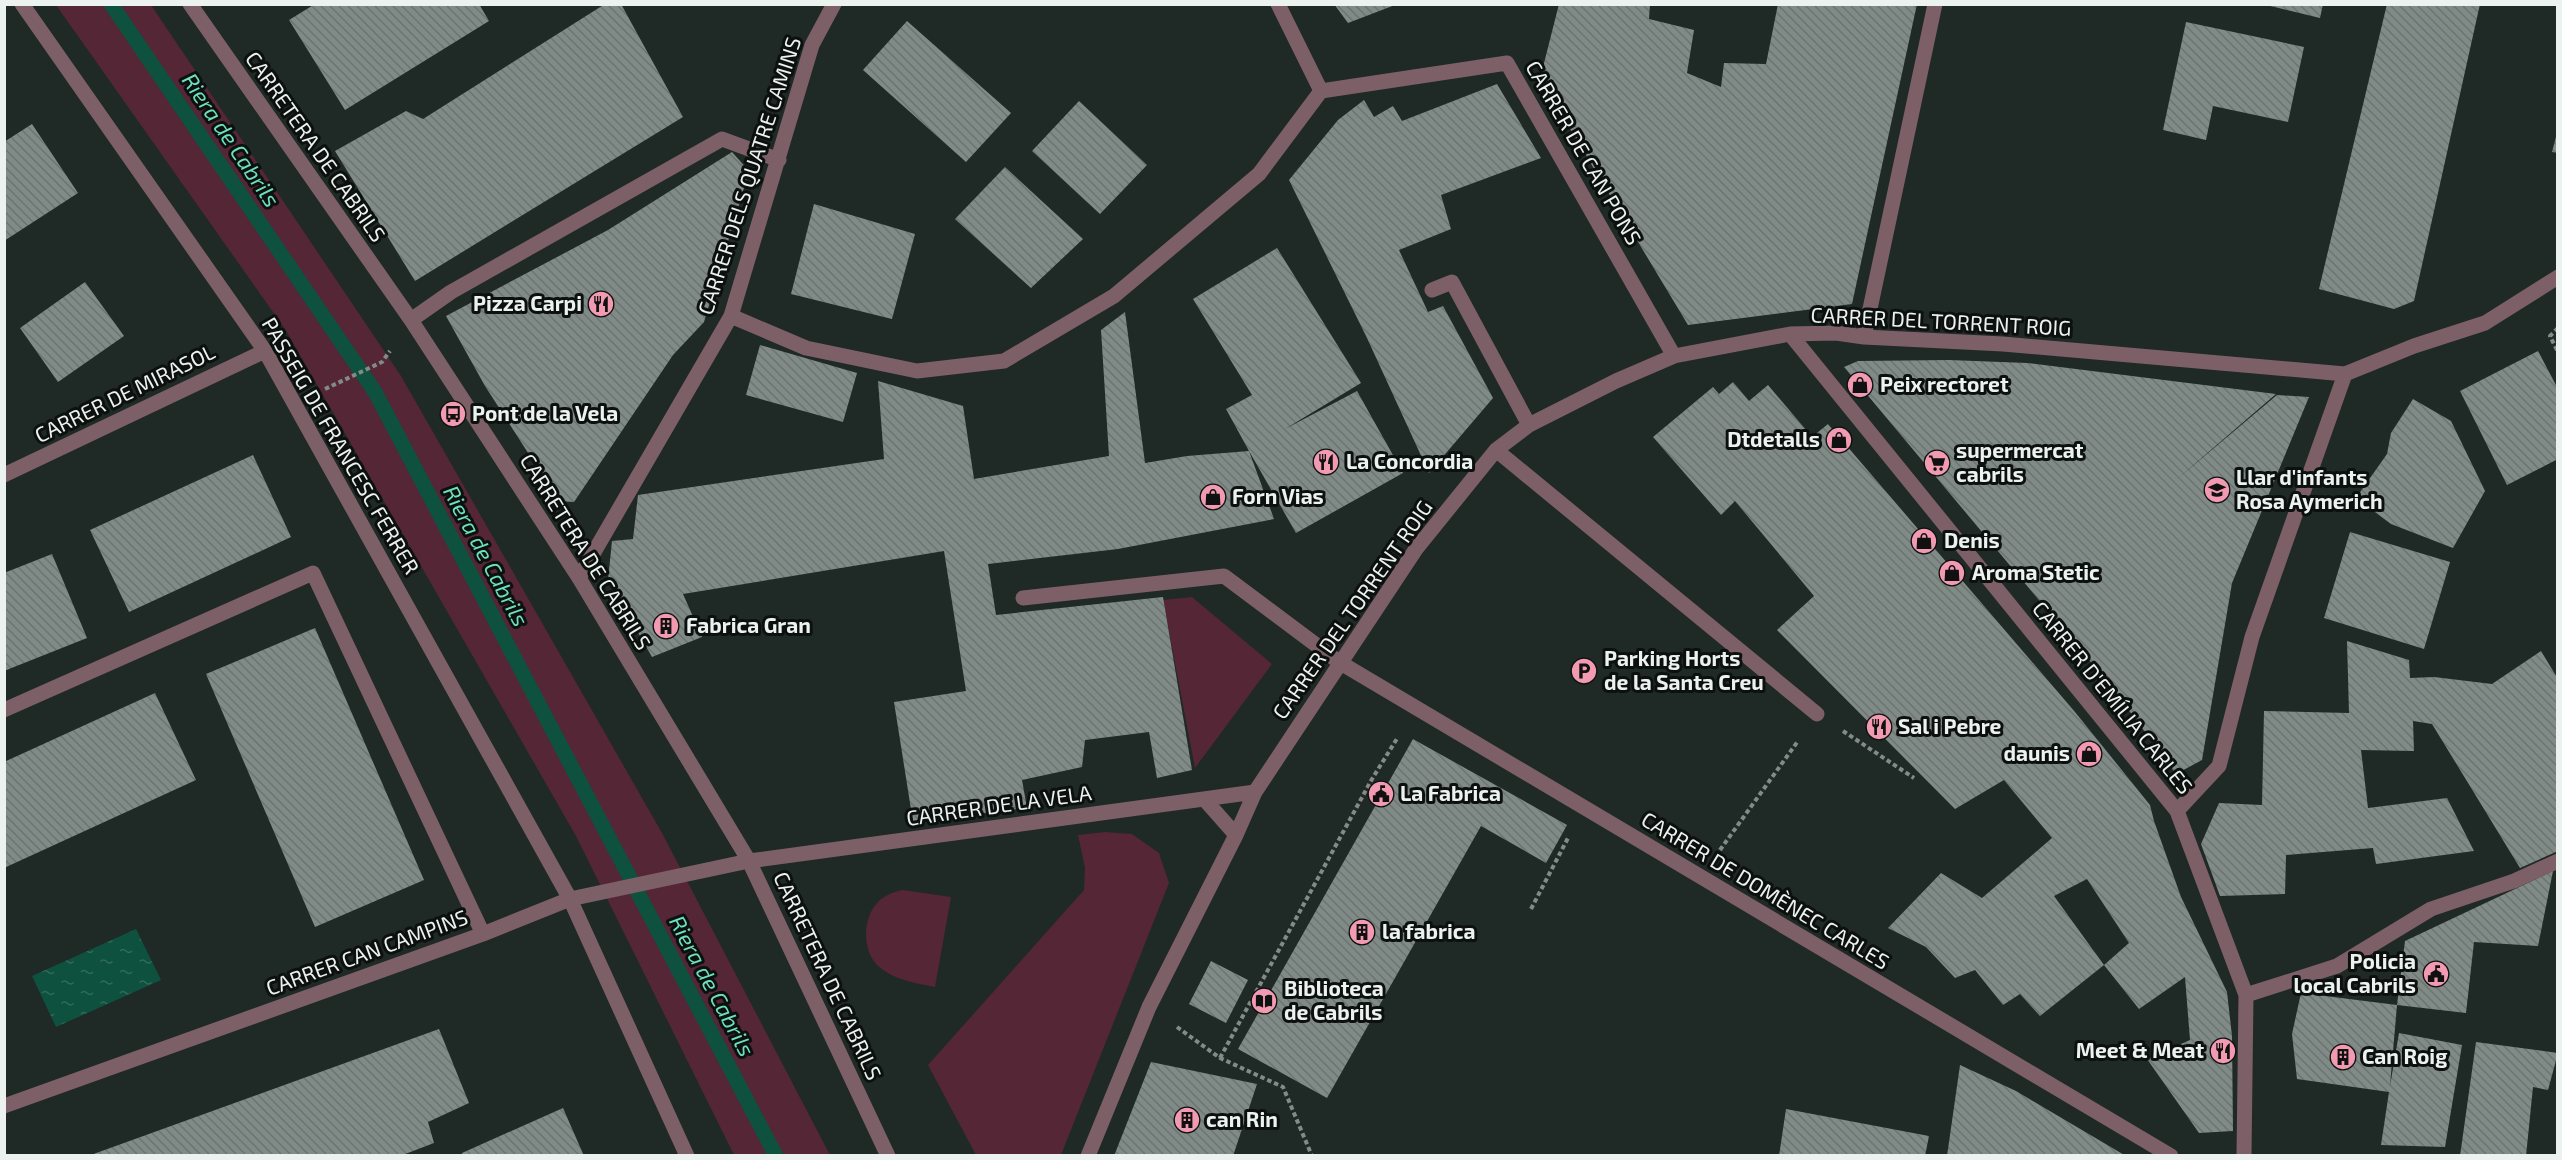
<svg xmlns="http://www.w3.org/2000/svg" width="2562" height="1160" font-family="'Exo 2',sans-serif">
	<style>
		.green { fill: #552635 }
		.water { fill: url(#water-ripples) }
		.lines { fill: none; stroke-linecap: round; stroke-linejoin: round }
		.stream { stroke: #0e513f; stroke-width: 15 }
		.building { fill: url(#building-back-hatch) }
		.path { stroke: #838b89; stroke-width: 4; stroke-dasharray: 4.5 3; stroke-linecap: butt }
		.minor { stroke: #7d5f67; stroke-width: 15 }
		.labels { text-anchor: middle; stroke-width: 6; stroke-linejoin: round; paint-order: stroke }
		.street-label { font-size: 21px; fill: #ecf2f0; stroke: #0c110f }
		.poi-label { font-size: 21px; font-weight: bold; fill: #ecf2f0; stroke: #0c110f; text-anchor: start }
		.water-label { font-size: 22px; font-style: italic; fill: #6de1bd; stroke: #0c110f }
	</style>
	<defs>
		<pattern id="water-ripples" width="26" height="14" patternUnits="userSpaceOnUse" patternTransform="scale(1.5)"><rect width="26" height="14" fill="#0e513f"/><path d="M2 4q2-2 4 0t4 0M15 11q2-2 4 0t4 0" fill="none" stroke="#316a5b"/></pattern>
		<pattern id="building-back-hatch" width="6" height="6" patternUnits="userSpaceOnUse" patternTransform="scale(1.5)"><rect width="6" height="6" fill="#808b87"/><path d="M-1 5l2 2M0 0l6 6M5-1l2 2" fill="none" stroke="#6c7471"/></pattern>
	</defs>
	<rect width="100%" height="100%" fill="#1f2926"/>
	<path class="green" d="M 56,5 L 151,5 L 401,376 L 662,833 L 830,1155 L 734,1155 L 576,836 L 285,329 Z
		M 1192,597 L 1272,664 L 1195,768 L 1163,600 Z
		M 1105,832 L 1132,834 L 1159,853 L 1169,883 L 1061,1155 L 976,1155 L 928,1065 L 1084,890 L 1085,868 L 1078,835 Z
		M 903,890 L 951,897 L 935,987 C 915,983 894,980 878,966 C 862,951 862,918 878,902 C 885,895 893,892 903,890 Z"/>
	<path class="water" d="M 136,929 L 161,980 L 56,1027 L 32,976 Z"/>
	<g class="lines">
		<path class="stream" d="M 111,4 L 375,392 L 776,1156"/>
	</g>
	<path class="building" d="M 315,4 L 479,4 L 489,21 L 345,110 L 289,20 Z
		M 605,4 L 621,4 L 683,117 L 415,281 L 335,151 L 406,111 L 423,119 Z
		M 1334,4 L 1395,4 L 1395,5 L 1348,23 Z
		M 1559,4 L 1650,4 L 1649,19 L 1694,30 L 1687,73 L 1721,87 L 1724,63 L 1766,64 L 1778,4 L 1917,4 L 1852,304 L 1688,325 L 1540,79 Z
		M 2262,4 L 2323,4 L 2320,18 Z
		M 2387,4 L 2480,4 L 2414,301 L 2394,309 L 2319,289 Z
		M 907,21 L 1011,113 L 966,162 L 863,70 Z
		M 2186,22 L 2304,47 L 2288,122 L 2213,106 L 2206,140 L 2163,130 Z
		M 1497,84 L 1541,158 L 1441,195 L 1451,229 L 1399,250 L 1428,312 L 1443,306 L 1493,398 L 1429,473 L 1367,338 L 1289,180 L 1338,120 L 1364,100 L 1374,117 L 1393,106 L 1402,121 Z
		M 1079,101 L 1147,165 L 1100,214 L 1032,151 Z
		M 32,124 L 78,193 L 4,241 L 4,142 Z
		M 2557,133 L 2558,133 L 2558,153 L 2552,152 Z
		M 732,152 L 749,171 L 704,322 L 673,355 L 574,502 L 559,501 L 485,386 L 446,316 L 608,230 Z
		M 1005,167 L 1083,239 L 1031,288 L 955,219 Z
		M 814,204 L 915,234 L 892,319 L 791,294 Z
		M 1277,248 L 1361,383 L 1285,429 L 1357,391 L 1403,473 L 1296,533 L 1249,451 L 1274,519 L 1118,549 L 988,564 L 996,615 L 1163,597 L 1192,770 L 1157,778 L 1149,732 L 1085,740 L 1082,767 L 1022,780 L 1027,808 L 913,822 L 894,702 L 966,691 L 944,551 L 683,594 L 702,637 L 652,657 L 608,580 L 612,541 L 633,539 L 638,495 L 884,459 L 878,381 L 963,406 L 974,479 L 1109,456 L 1101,330 L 1125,312 L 1145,463 L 1187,456 L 1249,451 L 1226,409 L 1252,395 L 1193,299 Z
		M 85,282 L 124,336 L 58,382 L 20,328 Z
		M 760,345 L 857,373 L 843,422 L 746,395 Z
		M 2538,351 L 2558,389 L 2558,459 L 2507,485 L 2460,391 Z
		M 1949,360 L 2027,363 L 2276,394 L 2176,480 L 2277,395 L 2309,397 L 2232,583 L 2202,760 L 2176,774 L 2110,685 L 1844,367 L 1858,361 Z
		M 1733,382 L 1749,401 L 1768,385 L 1812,437 L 1828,424 L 2075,712 L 2150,805 L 2154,821 L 2181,897 L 2227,992 L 2232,1036 L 2233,1131 L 2199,1133 L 2147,1059 L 2190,1040 L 2185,977 L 2139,1009 L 2104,965 L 2129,943 L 2087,879 L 2054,896 L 2104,965 L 2040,1016 L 2020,994 L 2003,1005 L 1975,970 L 1955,978 L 1926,947 L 1888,928 L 1941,873 L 1982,898 L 2052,838 L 2004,780 L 1955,809 L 1777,630 L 1814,596 L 1735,501 L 1721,515 L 1653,437 L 1713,387 L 1719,394 Z
		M 2413,399 L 2451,421 L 2485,491 L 2453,548 L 2391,524 L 2356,498 L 2387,454 L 2391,433 Z
		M 253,455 L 291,537 L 129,612 L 90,530 Z
		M 2350,532 L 2450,562 L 2424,649 L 2324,618 Z
		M 52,554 L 87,638 L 4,671 L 4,573 Z
		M 315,628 L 424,880 L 315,927 L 206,674 Z
		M 2347,641 L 2409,660 L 2410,678 L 2434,677 L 2492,684 L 2541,651 L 2558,679 L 2558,851 L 2520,868 L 2432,724 L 2413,721 L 2414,751 L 2361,750 L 2368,808 L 2447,798 L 2474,851 L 2376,864 L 2373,848 L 2286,855 L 2285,894 L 2220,896 L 2201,844 L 2219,803 L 2262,805 L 2264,711 L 2349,713 Z
		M 155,693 L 196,780 L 4,868 L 4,762 Z
		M 1413,739 L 1567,825 L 1546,863 L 1481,826 L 1327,1098 L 1238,1049 Z
		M 2553,871 L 2538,946 L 2474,942 L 2466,1013 L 2397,1005 L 2405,941 Z
		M 1211,961 L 1248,980 L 1226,1023 L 1189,1004 Z
		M 2301,993 L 2397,1005 L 2390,1086 L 2399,1033 L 2462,1045 L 2445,1147 L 2381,1145 L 2389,1092 L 2297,1079 L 2292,1034 Z
		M 439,1029 L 469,1103 L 428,1122 L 434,1143 L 400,1156 L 88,1156 Z
		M 2476,1042 L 2558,1053 L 2548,1090 L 2533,1087 L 2526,1156 L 2460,1156 Z
		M 1151,1062 L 1257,1084 L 1233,1156 L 1114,1156 Z
		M 1960,1065 L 2016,1091 L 2126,1156 L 1947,1156 Z
		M 563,1108 L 584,1156 L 463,1156 L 462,1153 Z
		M 1786,1109 L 1929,1136 L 1925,1156 L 1779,1156 Z"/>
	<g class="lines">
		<path class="path" d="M 2558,328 L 2550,336 L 2558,352
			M 325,389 L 382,362 L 390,351
			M 1843,731 L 1914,778
			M 1720,850 L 1798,741
			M 1531,909 L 1568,838
			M 1177,1027 L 1220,1058 L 1283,1087 L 1312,1156
			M 1220,1058 L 1372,779 L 1398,737"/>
		<path class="minor" d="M 22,4 L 265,351 L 570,899 L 687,1156
			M 190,4 L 411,320 L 579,578 L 749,861 L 888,1156
			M 1278,4 L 1321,91 L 1507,63 L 1674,356
			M 1432,290 L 1452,282 L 1529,425
			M 731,316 L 806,348 L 917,371 L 1004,361 L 1114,296 L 1259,174 L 1321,91
			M 411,320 L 451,292 L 722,139 L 779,160
			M 1790,334 L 2177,811 L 2246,995 L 2244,1156
			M 1864,337 L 1935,4
			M 1496,450 L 1817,714
			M 4,475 L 265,351
			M 579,578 L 731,316 L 812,45 L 834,4
			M 1023,598 L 1224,576 L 1339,662 L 2171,1156
			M 4,710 L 313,573 L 483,934
			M 1205,800 L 1236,835
			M 2177,811 L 2219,766 L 2252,637 L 2345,374
			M 2246,995 L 2337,966 L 2431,909 L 2514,881 L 2558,861
			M 4,1106 L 483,934 L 570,899 L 749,861 L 1255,792
			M 1088,1156 L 1149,1007 L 1236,835 L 1255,792 L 1416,549 L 1496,450 L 1529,425 L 1616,381 L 1674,356 L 1790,334 L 1836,333 L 1864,337 L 2003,344 L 2345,374 L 2414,346 L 2485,323 L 2558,277"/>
	</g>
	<defs>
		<g id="restaurant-disc" transform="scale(1.35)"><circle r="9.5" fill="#f19ab2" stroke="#0c110f"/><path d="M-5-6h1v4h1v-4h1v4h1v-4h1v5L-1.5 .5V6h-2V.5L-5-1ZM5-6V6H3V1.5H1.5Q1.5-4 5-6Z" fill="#111"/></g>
		<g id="shop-disc" transform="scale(1.35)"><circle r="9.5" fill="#f19ab2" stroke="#0c110f"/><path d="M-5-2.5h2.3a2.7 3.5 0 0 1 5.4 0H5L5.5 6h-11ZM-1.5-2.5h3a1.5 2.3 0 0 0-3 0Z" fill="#111"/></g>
		<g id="bus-disc" transform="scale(1.35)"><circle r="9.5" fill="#f19ab2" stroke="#0c110f"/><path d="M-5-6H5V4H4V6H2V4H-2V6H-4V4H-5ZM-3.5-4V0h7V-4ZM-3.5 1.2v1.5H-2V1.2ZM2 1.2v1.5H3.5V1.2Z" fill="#111"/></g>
		<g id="supermarket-disc" transform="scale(1.35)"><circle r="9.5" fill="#f19ab2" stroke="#0c110f"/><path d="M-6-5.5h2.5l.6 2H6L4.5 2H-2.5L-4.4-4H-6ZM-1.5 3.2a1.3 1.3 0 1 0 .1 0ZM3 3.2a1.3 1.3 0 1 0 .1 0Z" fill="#111"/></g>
		<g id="school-disc" transform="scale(1.35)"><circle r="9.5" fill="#f19ab2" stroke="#0c110f"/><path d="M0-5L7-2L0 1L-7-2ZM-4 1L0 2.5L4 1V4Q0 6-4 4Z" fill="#111"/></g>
		<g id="building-disc" transform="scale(1.35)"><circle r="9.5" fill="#f19ab2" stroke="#0c110f"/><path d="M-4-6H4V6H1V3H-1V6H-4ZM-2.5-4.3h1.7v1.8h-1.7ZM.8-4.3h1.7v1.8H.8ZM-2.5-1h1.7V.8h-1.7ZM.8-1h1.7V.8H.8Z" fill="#111"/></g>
		<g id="parking-disc" transform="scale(1.35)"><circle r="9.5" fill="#f19ab2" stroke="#0c110f"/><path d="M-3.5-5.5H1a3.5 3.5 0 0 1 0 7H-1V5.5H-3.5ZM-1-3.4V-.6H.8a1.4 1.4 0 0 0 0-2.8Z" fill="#111"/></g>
		<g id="civic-disc" transform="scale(1.35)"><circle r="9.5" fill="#f19ab2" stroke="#0c110f"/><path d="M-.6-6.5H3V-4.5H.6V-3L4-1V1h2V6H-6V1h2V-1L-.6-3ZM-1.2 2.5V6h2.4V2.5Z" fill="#111"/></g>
		<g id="library-disc" transform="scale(1.35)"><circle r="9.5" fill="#f19ab2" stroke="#0c110f"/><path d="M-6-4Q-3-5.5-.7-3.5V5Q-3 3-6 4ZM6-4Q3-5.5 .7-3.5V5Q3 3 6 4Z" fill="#111"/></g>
	</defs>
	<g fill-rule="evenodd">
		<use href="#restaurant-disc" x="601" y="304"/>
		<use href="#shop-disc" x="1860" y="385"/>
		<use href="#bus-disc" x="453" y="414"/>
		<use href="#shop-disc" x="1839" y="440"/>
		<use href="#restaurant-disc" x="1326" y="462"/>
		<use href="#supermarket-disc" x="1937" y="463"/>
		<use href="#school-disc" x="2217" y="490"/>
		<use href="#shop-disc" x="1213" y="497"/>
		<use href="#shop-disc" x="1924" y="541"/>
		<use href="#shop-disc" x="1952" y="573"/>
		<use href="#building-disc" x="666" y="626"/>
		<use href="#parking-disc" x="1584" y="671"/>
		<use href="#restaurant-disc" x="1879" y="727"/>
		<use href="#shop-disc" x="2089" y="754"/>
		<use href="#civic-disc" x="1381" y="794"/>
		<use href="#building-disc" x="1362" y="932"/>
		<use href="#civic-disc" x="2436" y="974"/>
		<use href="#library-disc" x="1264" y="1001"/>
		<use href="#restaurant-disc" x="2223" y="1051"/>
		<use href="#building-disc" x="2343" y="1057"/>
		<use href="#building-disc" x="1187" y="1120"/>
	</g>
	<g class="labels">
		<g class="street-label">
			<text transform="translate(315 147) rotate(55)" y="7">CARRETERA DE CABRILS</text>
			<text transform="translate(1583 153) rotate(60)" y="7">CARRER DE CAN PONS</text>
			<text transform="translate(750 176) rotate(-72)" y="7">CARRER DELS QUATRE CAMINS</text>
			<text transform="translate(1941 322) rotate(3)" y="7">CARRER DEL TORRENT ROIG</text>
			<text transform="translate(125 394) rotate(-26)" y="7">CARRER DE MIRASOL</text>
			<text transform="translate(340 446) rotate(60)" y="7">PASSEIG DE FRANCESC FERRER</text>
			<text transform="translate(585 552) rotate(58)" y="7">CARRETERA DE CABRILS</text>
			<text transform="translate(1353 610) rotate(-55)" y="7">CARRER DEL TORRENT ROIG</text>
			<text transform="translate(2112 698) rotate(51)" y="7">CARRER D'EMÍLIA CARLES</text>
			<text transform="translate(999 806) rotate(-8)" y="7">CARRER DE LA VELA</text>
			<text transform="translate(1765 891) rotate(31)" y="7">CARRER DE DOMÈNEC CARLES</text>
			<text transform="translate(367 953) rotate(-20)" y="7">CARRER CAN CAMPINS</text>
			<text transform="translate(827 976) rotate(65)" y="7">CARRETERA DE CABRILS</text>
		</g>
		<g class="poi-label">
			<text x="582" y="311" text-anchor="end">Pizza Carpi</text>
			<text x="1880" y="392">Peix rectoret</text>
			<text x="472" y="421">Pont de la Vela</text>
			<text x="1820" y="447" text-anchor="end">Dtdetalls</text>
			<text x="1956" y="458">supermercat<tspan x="1956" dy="24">cabrils</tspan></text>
			<text x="1346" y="469">La Concordia</text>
			<text x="2236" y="485">Llar d'infants<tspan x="2236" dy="24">Rosa Aymerich</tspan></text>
			<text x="1232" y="504">Forn Vias</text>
			<text x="1944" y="548">Denis</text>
			<text x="1972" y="580">Aroma Stetic</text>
			<text x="686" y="633">Fabrica Gran</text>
			<text x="1604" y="666">Parking Horts<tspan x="1604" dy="24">de la Santa Creu</tspan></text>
			<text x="1898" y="734">Sal i Pebre</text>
			<text x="2070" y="761" text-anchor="end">daunis</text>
			<text x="1400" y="801">La Fabrica</text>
			<text x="1382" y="939">la fabrica</text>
			<text x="2416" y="969" text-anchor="end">Policia<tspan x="2416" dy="24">local Cabrils</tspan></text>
			<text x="1284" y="996">Biblioteca<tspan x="1284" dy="24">de Cabrils</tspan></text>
			<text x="2204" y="1058" text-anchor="end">Meet &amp; Meat</text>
			<text x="2362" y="1064">Can Roig</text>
			<text x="1206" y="1127">can Rin</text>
		</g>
		<g class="water-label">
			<text transform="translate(231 140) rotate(56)" y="8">Riera de Cabrils</text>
			<text transform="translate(486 556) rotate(62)" y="8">Riera de Cabrils</text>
			<text transform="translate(712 986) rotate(62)" y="8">Riera de Cabrils</text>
		</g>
	</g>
	<rect width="2562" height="1160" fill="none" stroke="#ecf2f0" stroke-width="12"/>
</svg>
